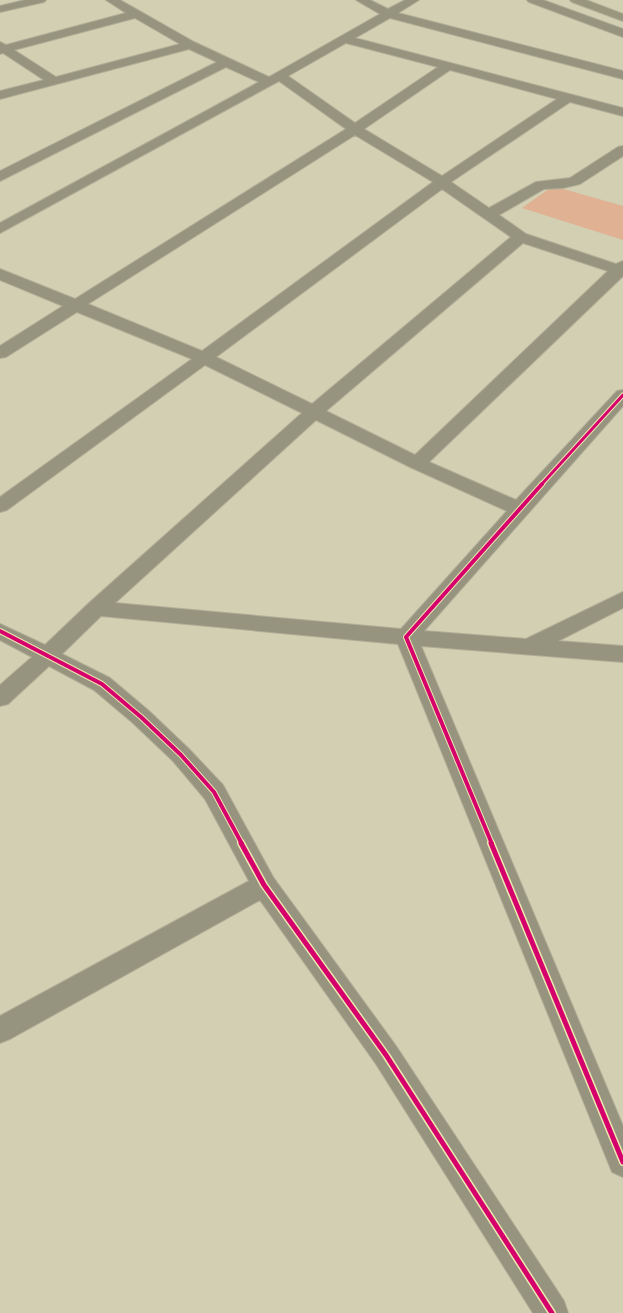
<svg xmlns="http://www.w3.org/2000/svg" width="623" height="1313" font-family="'Crimson Pro',serif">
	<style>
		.green { fill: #e0b192 }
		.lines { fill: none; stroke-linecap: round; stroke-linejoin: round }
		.minor-casing { stroke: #b1ae97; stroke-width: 2 }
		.primary-casing { stroke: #b1ae97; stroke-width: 2 }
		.minor { fill: #96947f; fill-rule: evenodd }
		.primary { fill: #99967e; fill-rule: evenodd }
		.cycleway-far2-casing { stroke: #ede7b0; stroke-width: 5 }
		.cycleway-far1-casing { stroke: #ede7b0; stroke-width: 6 }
		.cycleway-casing { stroke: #ede7b0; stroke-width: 8 }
		.cycleway-far2 { stroke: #d6006c; stroke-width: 3 }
		.cycleway-far1 { stroke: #d6006c; stroke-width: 4 }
		.cycleway { stroke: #d6006c; stroke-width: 5 }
	</style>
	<rect width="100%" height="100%" fill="#d2cfb2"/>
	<path class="green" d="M 553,186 L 623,206 L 623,240 L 522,208 Z"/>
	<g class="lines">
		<g class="minor-casing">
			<path id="minor" d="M 25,0 L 46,0 L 44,2 L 0,12 L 0,6 Z
				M 106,0 L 120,0 L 194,42 L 269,77 L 380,14 L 356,0 L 370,0 L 388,9 L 405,0 L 419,0 L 398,13 L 623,71 L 623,79 L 390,18 L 355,38 L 623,108 L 623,116 L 570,102 L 451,182 L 489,208 L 536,182 L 570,178 L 618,147 L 623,146 L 623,156 L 580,184 L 563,188 L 544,189 L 499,215 L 526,234 L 616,264 L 623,261 L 623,276 L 429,462 L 516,500 L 617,391 L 623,390 L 623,406 L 424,631 L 526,639 L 623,592 L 623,608 L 558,641 L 623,646 L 623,662 L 421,646 L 623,1126 L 623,1177 L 612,1172 L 608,1162 L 398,644 L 101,616 L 62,654 L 110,678 L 149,711 L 189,749 L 223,785 L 273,877 L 396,1046 L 564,1301 L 568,1313 L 533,1313 L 376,1064 L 260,900 L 10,1039 L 0,1043 L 0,1016 L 249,881 L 205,799 L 173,761 L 133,723 L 94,690 L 49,666 L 8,704 L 0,706 L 0,685 L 32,657 L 0,640 L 0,624 L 45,645 L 89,603 L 302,413 L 205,365 L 7,510 L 0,512 L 0,497 L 192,359 L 77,312 L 6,357 L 0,358 L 0,346 L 63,306 L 0,280 L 0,269 L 75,299 L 346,129 L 279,81 L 0,233 L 0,223 L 259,82 L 226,67 L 0,181 L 0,171 L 217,62 L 189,49 L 0,99 L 0,91 L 44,80 L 3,53 L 0,54 L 0,42 L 6,45 L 126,13 ZM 135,18 L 180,44 L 56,77 L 14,50 ZM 346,43 L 438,67 L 355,123 L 288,76 ZM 450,70 L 557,99 L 442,176 L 364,129 ZM 355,135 L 433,182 L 202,351 L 88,304 ZM 442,189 L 511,237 L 312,404 L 216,357 ZM 523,243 L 608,271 L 415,455 L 326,411 ZM 316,420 L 410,467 L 507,511 L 401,629 L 115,603 Z
				M 527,0 L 543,0 L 623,29 L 623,37 L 529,2 Z"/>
		</g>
		<g class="primary-casing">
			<path id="primary" d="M 570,0 L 586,0 L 623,14 L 623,21 L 572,2 Z"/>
		</g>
		<use href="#minor" class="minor"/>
		<use href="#primary" class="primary"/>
		<g class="cycleway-far2-casing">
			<path id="cycleway-far2" d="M 541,485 L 623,395"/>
		</g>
		<g class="cycleway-far1-casing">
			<path id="cycleway-far1" d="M 0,631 L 102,684 L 141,717 L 181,755 L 214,792 L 242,844
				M 492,844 L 406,637 L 542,484"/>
		</g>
		<g class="cycleway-casing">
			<path id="cycleway" d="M 241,843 L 264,885 L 386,1055 L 552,1313
				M 491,843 L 623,1162"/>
		</g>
		<use href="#cycleway-far2" class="cycleway-far2"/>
		<use href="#cycleway-far1" class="cycleway-far1"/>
		<use href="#cycleway" class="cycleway"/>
	</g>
</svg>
